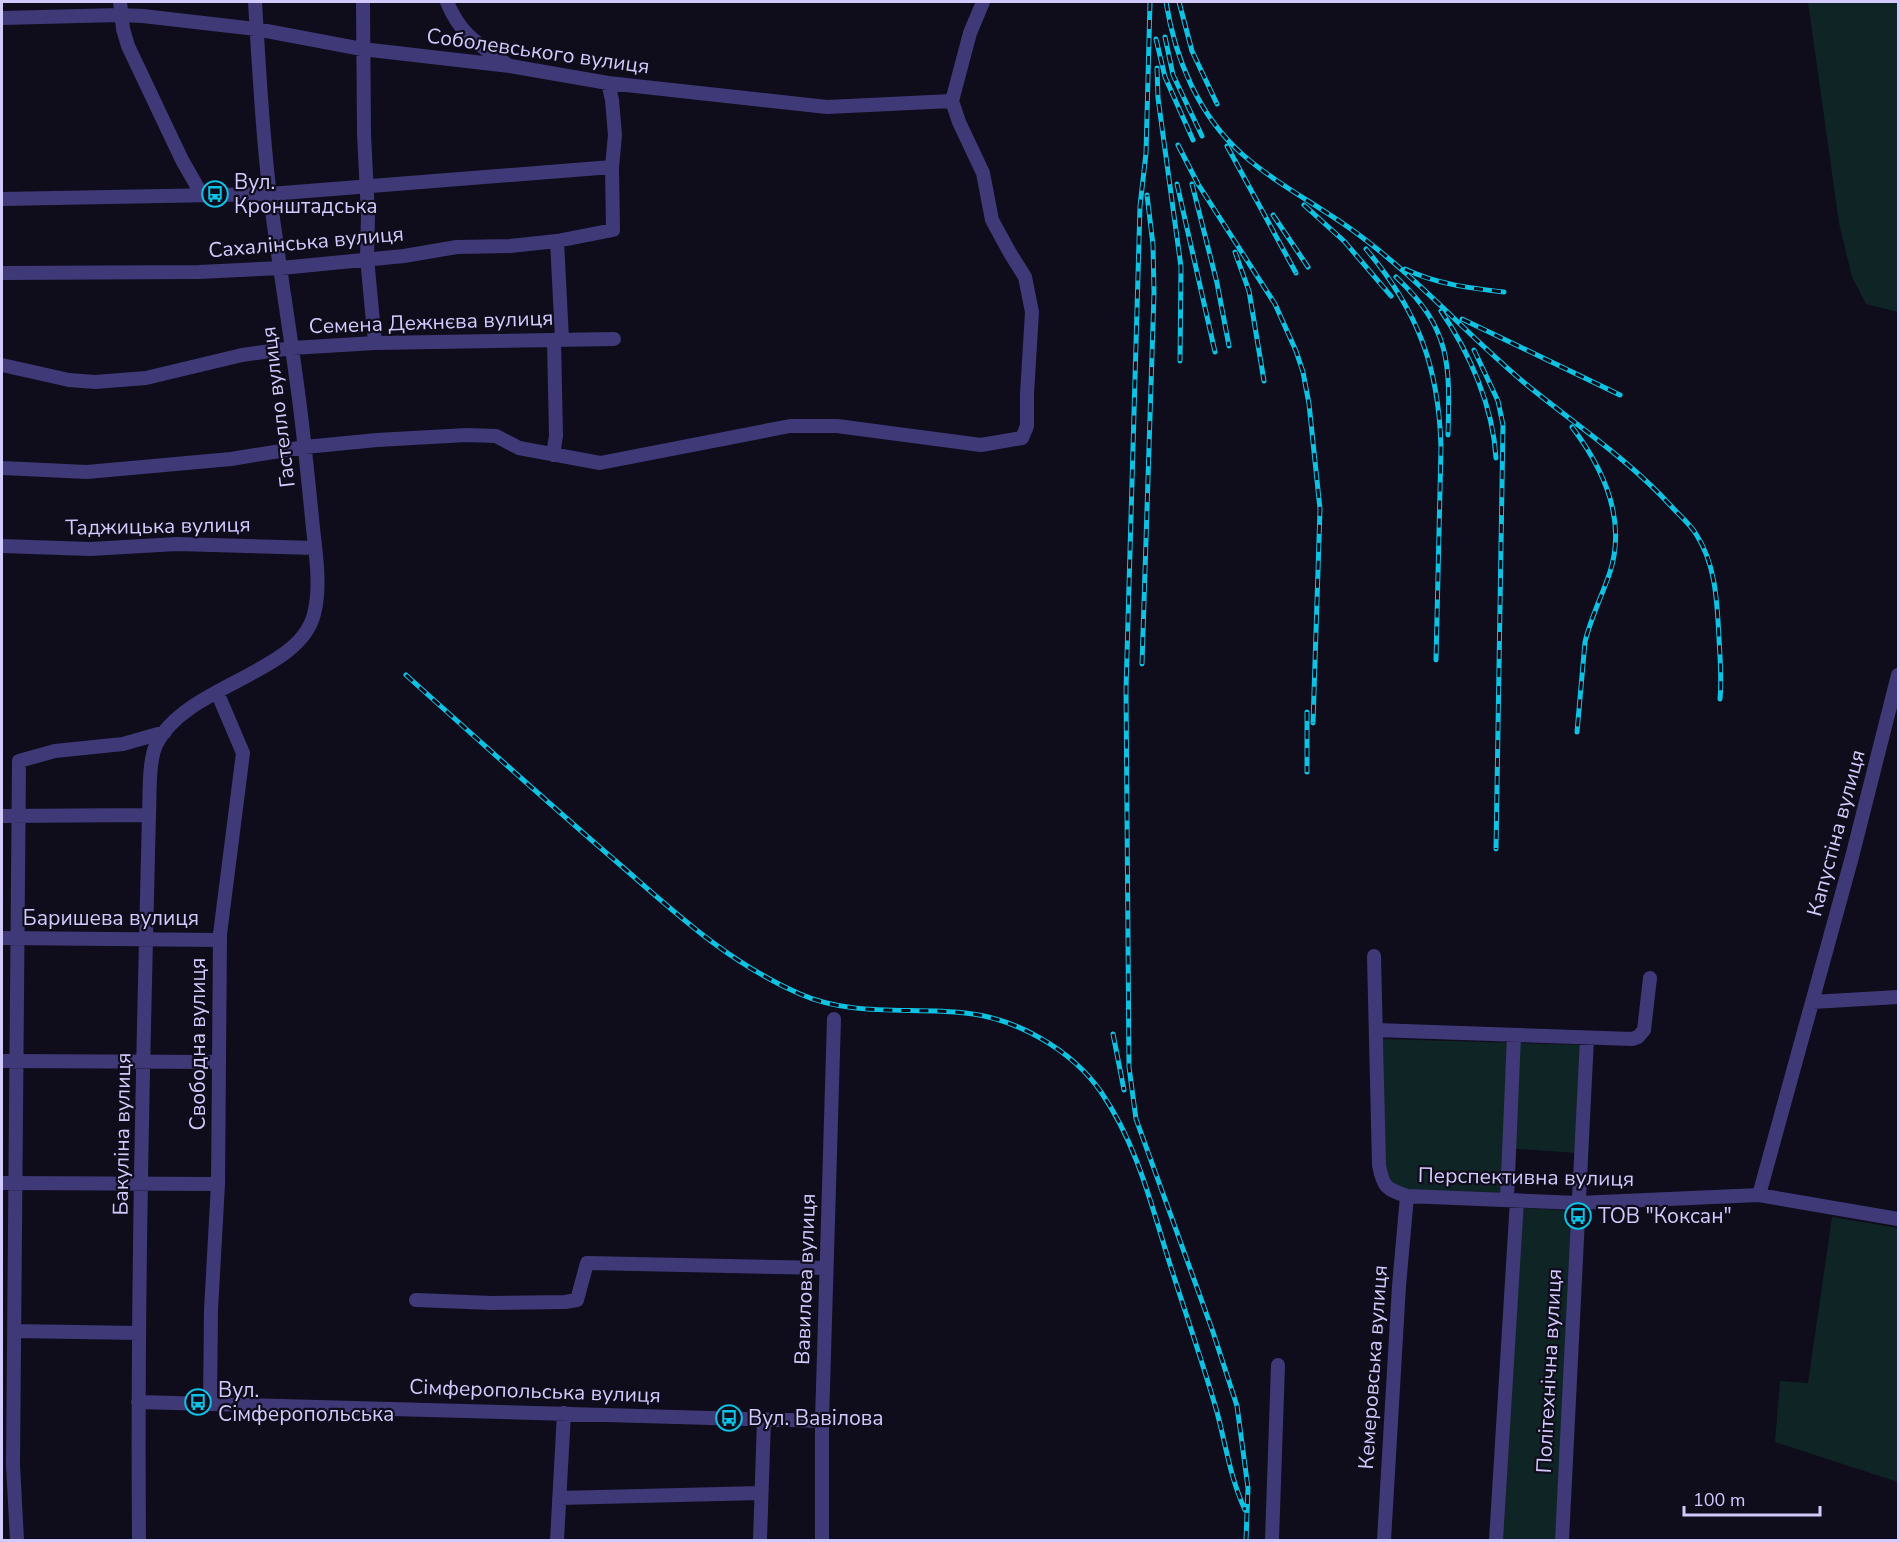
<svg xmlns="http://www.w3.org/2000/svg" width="1900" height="1542" font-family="'Nunito Sans',sans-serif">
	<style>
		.green { fill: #0f2425 }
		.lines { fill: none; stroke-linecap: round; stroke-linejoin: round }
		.minor { stroke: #3f3978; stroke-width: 14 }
		.rail-casing { stroke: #0dc3e4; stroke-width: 5 }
		.rail { stroke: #0f0c1b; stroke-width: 3; stroke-dasharray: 9; stroke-linecap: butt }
		.labels { text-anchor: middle; stroke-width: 4.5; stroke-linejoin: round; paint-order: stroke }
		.street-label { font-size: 21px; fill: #d2c9fc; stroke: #0f0c1b }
		.poi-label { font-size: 21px; fill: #d2c9fc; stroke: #0f0c1b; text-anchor: start }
	</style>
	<rect width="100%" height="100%" fill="#0f0c1b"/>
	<path class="green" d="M 1808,2 L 1898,2 L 1898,312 L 1866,304 L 1852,277 L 1839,223 Z
		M 1383,1039 L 1581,1045 L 1576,1153 L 1505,1148 L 1502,1194 L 1407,1190 L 1392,1183 L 1385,1167 Z
		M 1522,1208 L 1574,1211 L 1555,1540 L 1501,1540 Z
		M 1832,1217 L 1898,1228 L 1898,1482 L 1775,1442 L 1780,1381 L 1808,1383 Z"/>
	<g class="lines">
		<path class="minor" d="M 120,2 L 123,29 L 128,46 L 182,160 L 202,195
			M 363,2 L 364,134 L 368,215 L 367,258 L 375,343
			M 447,2 C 461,36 479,44 508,65
			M 2,18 L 120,15 L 143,16 L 256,29 L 362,49 L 510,66 L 608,83 L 827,107 L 952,101
			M 2,199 L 270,194 L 612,167
			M 557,241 L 562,339
			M 2,273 L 199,272 L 281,268 L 404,256 L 457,247 L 510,246 L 557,241 L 613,230 L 612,167 L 615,135 L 612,100 L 608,83
			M 2,365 L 69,380 L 95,382 L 146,378 L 242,355 L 292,348 L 375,343 L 614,339
			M 553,455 L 556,436 L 554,341
			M 2,468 L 87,472 L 231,459 L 305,447 L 377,440 L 467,435 L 496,436 L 519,448 L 600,463 L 790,426 L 837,426 L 981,445 L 1022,438 L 1027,426 L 1027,394 L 1032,312 L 1025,277 L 1010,253 L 992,220 L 983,173 L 959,122 L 952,101 L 970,33 L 983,2
			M 2,546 L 90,549 L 177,544 L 315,548
			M 2,816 L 149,815
			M 2,938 L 220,940
			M 1374,956 L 1379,1165 C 1383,1187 1386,1189 1407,1196 L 1578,1203 L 1759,1195 L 1898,1219
			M 1812,1002 L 1898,997
			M 1376,1030 L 1632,1039 L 1638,1037 L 1644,1030 L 1650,978
			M 2,1061 L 219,1062
			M 2,1183 L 218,1184
			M 1759,1195 L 1852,857 L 1898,675
			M 1507,1199 L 1514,1036
			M 416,1300 L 492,1303 L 565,1302 L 577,1300 L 587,1263 L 826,1268
			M 14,1331 L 139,1333
			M 138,1402 L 822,1421
			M 210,1403 L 211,1310 L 218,1184 L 220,934 L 243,753 L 217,692
			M 559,1498 L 761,1493
			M 17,1540 L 13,1465 L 19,761 L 55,751 L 123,744 L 165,732
			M 139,1540 C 137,1299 143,1057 149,815 C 150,795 148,760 157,743 C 187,685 300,673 314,614 C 321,587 316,556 313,528 C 309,488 305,447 300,407 C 291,336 279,266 270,196 C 262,132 259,66 255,2
			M 557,1540 L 564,1413
			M 760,1540 L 764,1419
			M 822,1540 L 822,1421 L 834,1019
			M 1272,1540 L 1278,1365
			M 1384,1540 L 1399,1286 L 1407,1196
			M 1496,1540 L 1517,1200
			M 1562,1540 L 1587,1038"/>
		<g class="rail-casing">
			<path id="rail" d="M 1150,2 L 1146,153 L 1140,206 L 1126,689 L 1129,1067 L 1136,1119 L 1213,1332 L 1237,1406 L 1248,1488 L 1246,1540
				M 1166,2 C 1175,58 1198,115 1242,154 C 1276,184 1318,205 1355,232 C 1417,277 1468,336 1527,385 C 1576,425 1628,459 1671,506 C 1679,515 1690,524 1696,534 C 1716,565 1717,602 1719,638 C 1720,659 1722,679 1720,699
				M 1179,2 L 1192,51 L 1217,104
				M 1165,37 L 1173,75 L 1202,136
				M 1156,39 L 1165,77 L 1193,140
				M 1157,68 L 1158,98 L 1181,267 L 1180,361
				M 1178,145 L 1198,184 L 1275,304 L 1296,351 L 1303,372 L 1309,404 L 1320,509 L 1313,723
				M 1227,146 L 1296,273
				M 1177,184 L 1215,352
				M 1192,184 L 1217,283 L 1229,346
				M 1304,205 L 1344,241 L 1391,296
				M 1273,215 L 1308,267
				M 1366,249 C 1418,311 1439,367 1441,448 L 1436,660
				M 1235,252 L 1249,291 L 1264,381
				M 1405,269 C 1436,284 1469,288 1504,292
				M 1396,277 C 1451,329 1450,363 1448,435
				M 1441,311 C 1470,353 1493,407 1496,458
				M 1462,319 L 1620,395
				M 1474,350 L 1498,401 L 1503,425 L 1496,849
				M 1572,427 C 1603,468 1627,519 1610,572 C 1602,596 1591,617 1585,642 L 1577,732
				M 1142,664 L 1154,293 L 1153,245 L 1147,195
				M 406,675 C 476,738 546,801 618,863 C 677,914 727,962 800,994 C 852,1017 910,1007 965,1013 C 1016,1018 1072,1050 1101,1092 C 1136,1143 1150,1200 1168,1258 C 1184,1309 1202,1360 1217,1412 C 1226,1446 1230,1477 1245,1510
				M 1307,712 L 1307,772
				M 1113,1034 L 1124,1090"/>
		</g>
		<use href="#rail" class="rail"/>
	</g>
	<defs>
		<g id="bus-ring" transform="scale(1.35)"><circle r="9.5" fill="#0f0c1b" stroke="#0dc3e4" stroke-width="1.5"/><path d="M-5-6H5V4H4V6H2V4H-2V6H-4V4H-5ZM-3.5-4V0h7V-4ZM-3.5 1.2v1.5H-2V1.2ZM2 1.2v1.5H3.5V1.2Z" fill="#0dc3e4"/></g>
	</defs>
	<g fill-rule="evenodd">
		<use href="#bus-ring" x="215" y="194"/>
		<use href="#bus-ring" x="1578" y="1216"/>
		<use href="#bus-ring" x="198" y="1402"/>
		<use href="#bus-ring" x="729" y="1418"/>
	</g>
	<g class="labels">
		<g class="street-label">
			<text transform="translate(538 51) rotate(8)" y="7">Соболевського вулиця</text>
			<text transform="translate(306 242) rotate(-5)" y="7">Сахалінська вулиця</text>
			<text transform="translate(431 322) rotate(-2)" y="7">Семена Дежнєва вулиця</text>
			<text transform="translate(278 407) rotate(-97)" y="7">Гастелло вулиця</text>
			<text transform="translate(158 526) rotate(-1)" y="7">Таджицька вулиця</text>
			<text transform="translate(1836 833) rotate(-75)" y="7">Капустіна вулиця</text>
			<text x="111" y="925">Баришева вулиця</text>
			<text transform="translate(198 1044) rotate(-90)" y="7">Свободна вулиця</text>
			<text transform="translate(122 1134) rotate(-89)" y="7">Бакуліна вулиця</text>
			<text transform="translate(1526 1177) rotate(1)" y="7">Перспективна вулиця</text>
			<text transform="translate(805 1279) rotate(-88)" y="7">Вавилова вулиця</text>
			<text transform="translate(1373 1367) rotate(-86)" y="7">Кемеровська вулиця</text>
			<text transform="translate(1549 1371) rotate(-87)" y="7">Політехнічна вулиця</text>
			<text transform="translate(535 1391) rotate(2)" y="7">Сімферопольська вулиця</text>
		</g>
		<g class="poi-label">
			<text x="234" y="189">Вул.<tspan x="234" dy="24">Кронштадська</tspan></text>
			<text x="1598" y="1223">ТОВ "Коксан"</text>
			<text x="218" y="1397">Вул.<tspan x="218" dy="24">Сімферопольська</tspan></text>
			<text x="748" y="1425">Вул. Вавілова</text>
		</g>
	</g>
	<rect width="1900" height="1542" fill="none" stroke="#d2c9fc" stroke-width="6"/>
	<path d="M1684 1506v9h136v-9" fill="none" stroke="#d2c9fc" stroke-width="3"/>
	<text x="1693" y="1506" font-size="18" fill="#d2c9fc" stroke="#0f0c1b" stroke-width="4.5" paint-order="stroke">100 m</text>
</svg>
